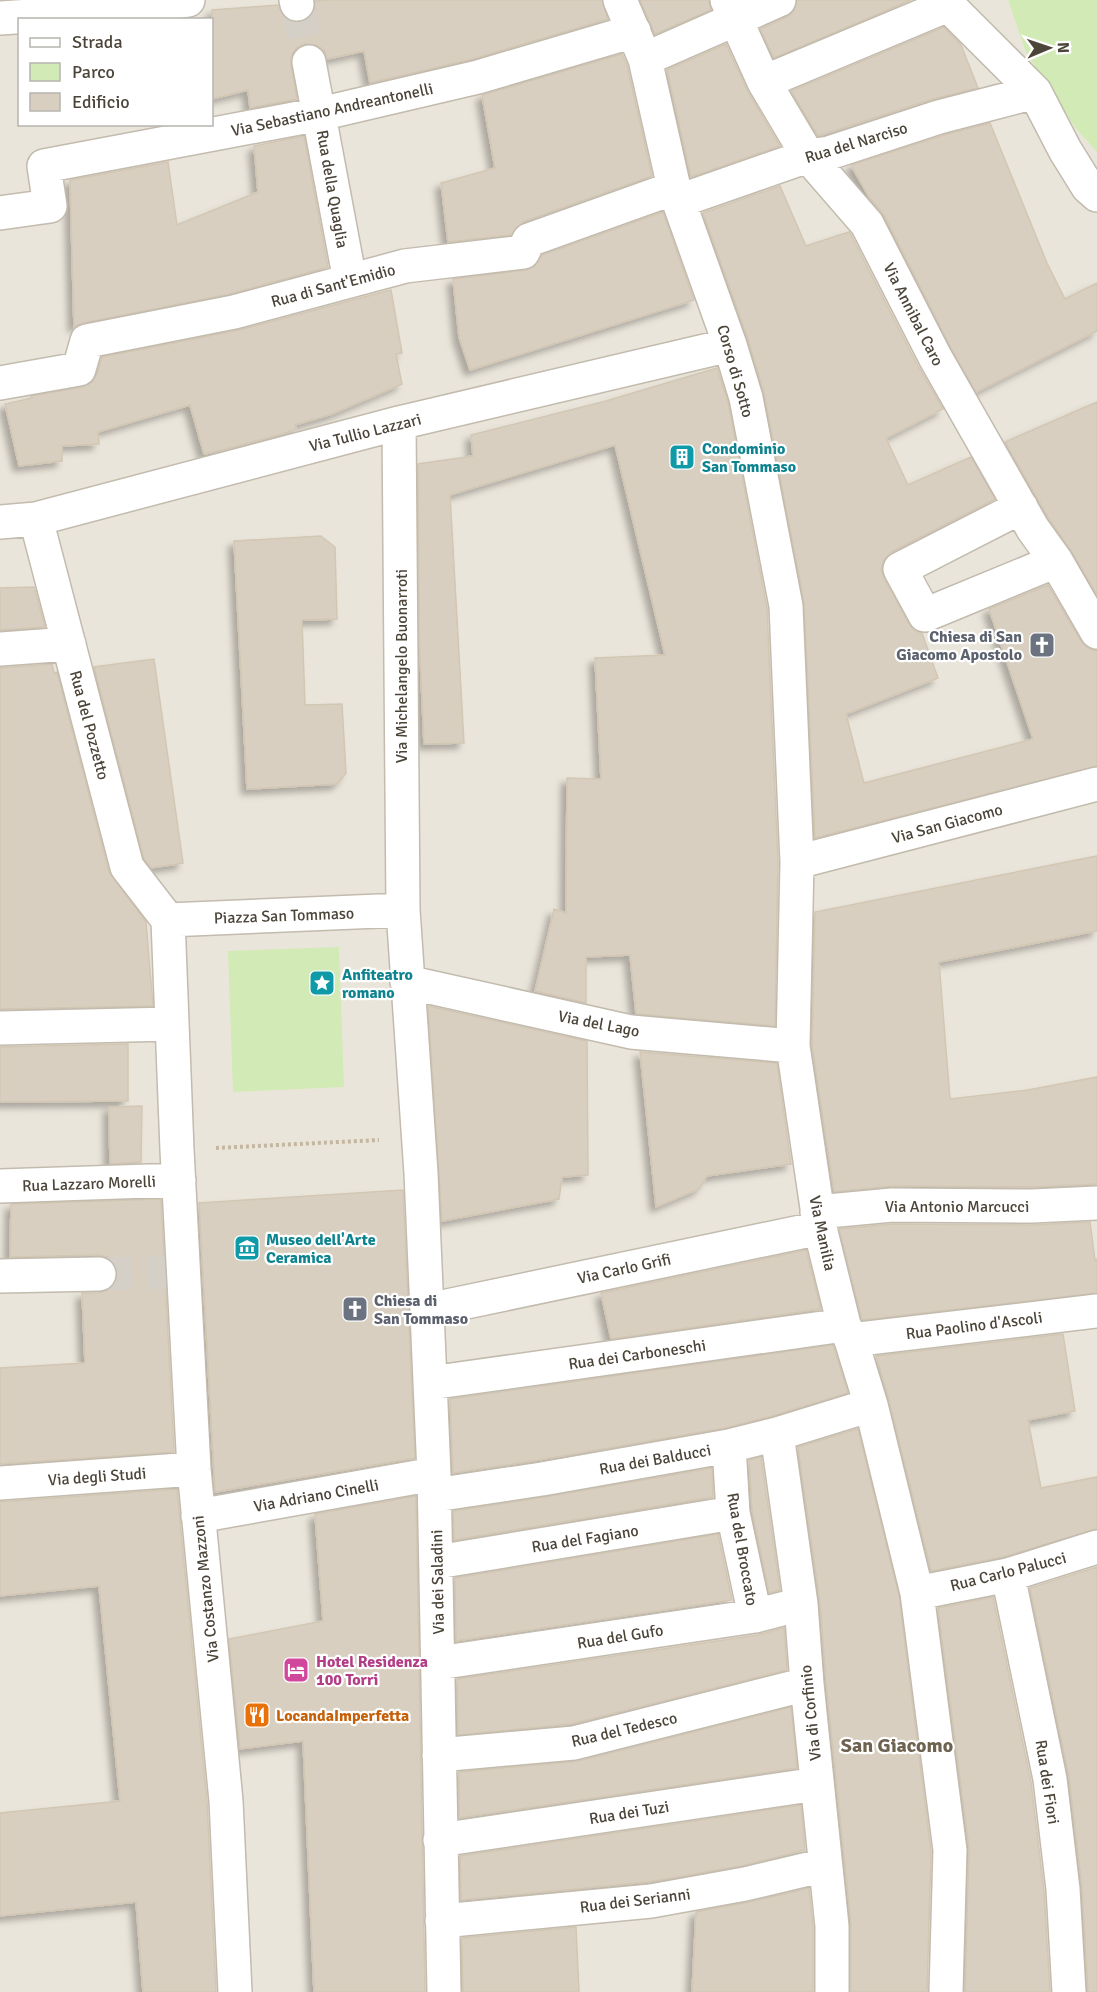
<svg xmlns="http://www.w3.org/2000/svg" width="1097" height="1992" font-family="Signika,sans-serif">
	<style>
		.residential { fill: #eae5da; fill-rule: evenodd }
		.green { fill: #d2eab5 }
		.building { fill: #d8cfc1; stroke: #d3c7b4; stroke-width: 1.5; filter: url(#shadow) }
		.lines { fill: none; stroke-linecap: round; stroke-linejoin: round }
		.minor-tunnel { stroke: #d4d0c8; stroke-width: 33; stroke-dasharray: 33 16; stroke-linecap: butt }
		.minor-casing { stroke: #c2bbae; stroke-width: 36 }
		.path { stroke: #c4b79f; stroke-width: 4; stroke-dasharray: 3 3; stroke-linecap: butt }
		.minor { stroke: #fff; stroke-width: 33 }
		.labels { text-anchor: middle; stroke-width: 4.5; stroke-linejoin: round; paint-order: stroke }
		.street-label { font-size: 16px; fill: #4b4439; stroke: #fff }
		.culture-label { font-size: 16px; font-weight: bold; fill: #0d838f; stroke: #fff; text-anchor: start }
		.worship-label { font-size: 16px; font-weight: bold; fill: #5b616d; stroke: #fff; text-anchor: end }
		.hotel-label { font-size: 16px; font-weight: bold; fill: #b23c85; stroke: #fff; text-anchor: start }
		.food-label { font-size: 16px; font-weight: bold; fill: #c56008; stroke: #fff; text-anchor: start }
		.quarter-label { font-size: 20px; font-weight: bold; fill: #6e6250; stroke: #fff }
	</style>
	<defs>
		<filter id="shadow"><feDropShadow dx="-5.5" dy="5.5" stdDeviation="3" flood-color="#0004"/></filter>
	</defs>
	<rect width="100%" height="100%" fill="#f6f3ec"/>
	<path class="residential" d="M 0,0 L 1008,0 L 1026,53 L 1076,129 L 1097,152 L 1097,1992 L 0,1992 ZM 20,20 L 212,20 L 212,124 L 20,124 Z"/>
	<path class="green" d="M 1008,0 L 1097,0 L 1097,152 L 1076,129 L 1026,53 Z
		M 339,947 L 344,1087 L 233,1092 L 228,951 Z"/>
	<path class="building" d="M 328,0 L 602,0 L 608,19 L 473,59 L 370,83 L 364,51 L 327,59 L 324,50 L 316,45 L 305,44 L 296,48 L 291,56 L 291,65 L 297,99 L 250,108 L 248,90 L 212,99 L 212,10 L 278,5 L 284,17 L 291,22 L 301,22 L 310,17 L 315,10 L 315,1 Z
		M 640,0 L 709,0 L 711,10 L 655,34 Z
		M 797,0 L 911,0 L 774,58 L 760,29 L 787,17 L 794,11 Z
		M 944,27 L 961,45 L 978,88 L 933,99 L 818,136 L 791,91 Z
		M 726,44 L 748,92 L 780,146 L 691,177 L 667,70 Z
		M 622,54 L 627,65 L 652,176 L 523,222 L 511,235 L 448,242 L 441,183 L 495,168 L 482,95 Z
		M 990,123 L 1047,263 L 1065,299 L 1097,283 L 1097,331 L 976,392 L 951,348 L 884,215 L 869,197 L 851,165 L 944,135 Z
		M 304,136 L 328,267 L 230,294 L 83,323 L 74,327 L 70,180 L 168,162 L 177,225 L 258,192 L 254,146 Z
		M 780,186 L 806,246 L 849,232 L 851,235 L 918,366 L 943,409 L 886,438 L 908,485 L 971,457 L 995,499 L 891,552 L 884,560 L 881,569 L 884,578 L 909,624 L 914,630 L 922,633 L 938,678 L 846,714 L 864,783 L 1033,739 L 989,609 L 1048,585 L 1081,641 L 1088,648 L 1097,651 L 1097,766 L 815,838 L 804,602 L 764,393 L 748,339 L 703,213 Z
		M 663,212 L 694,300 L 470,370 L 459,337 L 453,279 L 526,270 L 534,267 L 542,255 Z
		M 391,290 L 402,353 L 396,354 L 402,384 L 332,414 L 295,425 L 296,429 L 282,434 L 223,450 L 204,454 L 190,405 L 98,432 L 99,444 L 62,446 L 62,461 L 19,466 L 5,404 L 32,398 L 31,396 L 83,387 L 92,382 L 97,374 L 102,357 L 239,330 Z
		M 717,368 L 728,402 L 767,608 L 778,862 L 775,1026 L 636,1014 L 630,955 L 586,957 L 586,1003 L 535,991 L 554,909 L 566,913 L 567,778 L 601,779 L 595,658 L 665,655 L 615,445 L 450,495 L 464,743 L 424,744 L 419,633 L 418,464 L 473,456 L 471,435 L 606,401 Z
		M 1097,402 L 1097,595 L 1072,552 L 1049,519 L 1005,442 Z
		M 321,536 L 335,547 L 337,619 L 302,620 L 305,705 L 342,704 L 346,773 L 337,784 L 247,789 L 234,541 Z
		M 34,587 L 45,627 L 0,630 L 0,588 Z
		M 154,659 L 183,863 L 151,868 L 144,859 L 94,667 Z
		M 52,664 L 54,673 L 57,672 L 109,872 L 146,922 L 153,1006 L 0,1009 L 0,668 Z
		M 1097,856 L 1097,931 L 939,962 L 950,1099 L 1028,1090 L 1097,1077 L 1097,1184 L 1032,1187 L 892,1186 L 834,1192 L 812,1045 L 815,912 Z
		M 428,1006 L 587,1041 L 588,1175 L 562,1177 L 559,1199 L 442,1221 Z
		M 128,1044 L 128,1101 L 0,1102 L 0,1047 Z
		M 640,1052 L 777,1063 L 791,1164 L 707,1176 L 699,1189 L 656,1207 Z
		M 142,1106 L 141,1162 L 110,1164 L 109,1107 Z
		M 403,1190 L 415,1458 L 215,1492 L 199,1203 Z
		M 161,1199 L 174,1452 L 0,1464 L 0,1368 L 85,1363 L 82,1293 L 99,1293 L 108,1290 L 115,1284 L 118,1274 L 115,1264 L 108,1257 L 99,1255 L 10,1257 L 11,1204 Z
		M 1090,1222 L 1095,1260 L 1097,1259 L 1097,1293 L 862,1320 L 839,1229 L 893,1224 L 1032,1225 Z
		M 806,1250 L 821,1309 L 611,1339 L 601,1293 Z
		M 1063,1334 L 1075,1411 L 1028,1420 L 1041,1488 L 1097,1477 L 1097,1529 L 1003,1557 L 931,1571 L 889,1400 L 876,1356 Z
		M 833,1345 L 848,1393 L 772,1416 L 725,1428 L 539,1460 L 453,1473 L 450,1399 Z
		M 858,1429 L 899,1596 L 931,1851 L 927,1992 L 851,1992 L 851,1924 L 826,1682 L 820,1603 L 798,1447 Z
		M 761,1457 L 780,1590 L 769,1593 L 752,1510 L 749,1460 Z
		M 712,1468 L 713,1497 L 454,1540 L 453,1511 L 545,1497 Z
		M 177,1489 L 207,1802 L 216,1992 L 143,1992 L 136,1902 L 0,1916 L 0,1813 L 120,1801 L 99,1586 L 0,1596 L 0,1502 Z
		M 416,1496 L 425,1992 L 314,1992 L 303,1741 L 240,1749 L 229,1639 L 323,1621 L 315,1514 Z
		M 718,1534 L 732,1600 L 456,1641 L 455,1578 Z
		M 1097,1567 L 1097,1992 L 1088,1992 L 1082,1888 L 1069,1777 L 1030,1588 Z
		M 993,1597 L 1031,1782 L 1044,1891 L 1050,1992 L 965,1992 L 969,1848 L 938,1608 Z
		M 784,1628 L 787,1670 L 571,1724 L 458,1735 L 457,1679 L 758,1635 Z
		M 791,1707 L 797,1768 L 459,1818 L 459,1772 L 579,1761 Z
		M 801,1805 L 805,1850 L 741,1866 L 648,1882 L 461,1900 L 460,1856 Z
		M 809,1888 L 813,1927 L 813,1992 L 692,1992 L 696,1912 L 749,1902 Z
		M 576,1927 L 579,1992 L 463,1992 L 462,1938 Z"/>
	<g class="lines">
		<path class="minor-tunnel" d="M 297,4 L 309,62
			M 99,1274 L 176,1272"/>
		<g class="minor-casing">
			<path id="minor" d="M 296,0 L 297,4
				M 620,0 L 645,59 L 674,188 L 730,345 L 746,398 L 786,606 L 797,862 L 793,1046 L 820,1228 L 844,1325 L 851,1340 L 871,1405 L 917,1593 L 950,1850 L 946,1992
				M 727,0 L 764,82 L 808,156 L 867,224 L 935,357 L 1033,529 L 1056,561 L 1097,632
				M 945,0 L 948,5 L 1035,92 L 1065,150 L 1088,187 L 1097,195
				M 0,18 L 77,13 L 188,0
				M 645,59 L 779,0
				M 309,62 L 350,281
				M 764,82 L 948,5
				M 679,201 L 808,156 L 829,153 L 939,117 L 1035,92
				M 0,213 L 50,206 L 44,166 L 320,114 L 478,77 L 634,31
				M 0,383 L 79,369 L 87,341 L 234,312 L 405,266 L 523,252 L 529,240 L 674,188
				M 399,423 L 403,910 L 421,1173 L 434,1474 L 444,1992
				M 1021,507 L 900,569 L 925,615 L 1056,561
				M 36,519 L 127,867 L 168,920
				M 0,522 L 36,519 L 399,423 L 730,345
				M 0,649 L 69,644
				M 797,862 L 1097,784
				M 407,982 L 631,1032 L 793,1046
				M 0,1028 L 172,1024
				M 0,1186 L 179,1180
				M 817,1212 L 892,1205 L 1032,1206 L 1097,1203
				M 0,1276 L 99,1274
				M 428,1310 L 820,1228
				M 851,1340 L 1097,1311
				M 430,1383 L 844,1325
				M 777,1434 L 801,1604 L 807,1684 L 832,1926 L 832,1992
				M 729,1446 L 733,1513 L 755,1616
				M 0,1483 L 194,1469
				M 435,1495 L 542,1479 L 729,1446 L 777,1434 L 871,1405
				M 198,1516 L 434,1474
				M 437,1562 L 733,1513
				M 1008,1575 L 1050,1779 L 1063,1889 L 1069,1992
				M 917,1593 L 1008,1575 L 1097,1547
				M 438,1663 L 755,1616 L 801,1604
				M 439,1755 L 574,1743 L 807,1684
				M 440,1840 L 817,1784
				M 442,1921 L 651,1901 L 745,1884 L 825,1865
				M 235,1992 L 226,1801 L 194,1469 L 177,1150 L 168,920 L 403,910"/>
		</g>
		<path class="path" d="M 216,1148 L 379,1140"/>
		<use href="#minor" class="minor"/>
	</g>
	<defs>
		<g id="building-square" transform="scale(1.35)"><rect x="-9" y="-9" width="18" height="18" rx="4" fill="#0f9aa8" stroke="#fff"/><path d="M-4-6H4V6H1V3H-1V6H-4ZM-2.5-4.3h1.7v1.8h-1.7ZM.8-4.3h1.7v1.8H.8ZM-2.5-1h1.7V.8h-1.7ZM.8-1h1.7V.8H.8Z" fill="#fff"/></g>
		<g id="church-square" transform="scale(1.35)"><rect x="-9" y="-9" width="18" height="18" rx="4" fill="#6b7280" stroke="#fff"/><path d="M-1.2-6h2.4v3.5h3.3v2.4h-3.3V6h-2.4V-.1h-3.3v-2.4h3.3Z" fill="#fff"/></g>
		<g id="sight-square" transform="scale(1.35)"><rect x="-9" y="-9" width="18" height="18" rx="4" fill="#0f9aa8" stroke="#fff"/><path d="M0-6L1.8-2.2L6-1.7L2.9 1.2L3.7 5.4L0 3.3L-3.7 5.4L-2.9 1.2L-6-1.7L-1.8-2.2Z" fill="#fff"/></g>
		<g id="museum-square" transform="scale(1.35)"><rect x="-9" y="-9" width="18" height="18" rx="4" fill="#0f9aa8" stroke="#fff"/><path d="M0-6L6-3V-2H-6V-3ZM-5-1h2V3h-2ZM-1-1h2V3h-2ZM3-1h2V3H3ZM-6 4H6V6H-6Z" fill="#fff"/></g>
		<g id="hotel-square" transform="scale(1.35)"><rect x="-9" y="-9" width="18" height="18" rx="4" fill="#d1479c" stroke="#fff"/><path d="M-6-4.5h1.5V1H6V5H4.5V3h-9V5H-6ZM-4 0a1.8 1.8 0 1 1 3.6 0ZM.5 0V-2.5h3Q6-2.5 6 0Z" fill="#fff"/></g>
		<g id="restaurant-square" transform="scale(1.35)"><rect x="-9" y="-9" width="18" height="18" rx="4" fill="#e8710a" stroke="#fff"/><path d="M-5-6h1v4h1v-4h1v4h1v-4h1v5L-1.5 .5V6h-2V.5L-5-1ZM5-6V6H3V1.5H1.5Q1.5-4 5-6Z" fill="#fff"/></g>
	</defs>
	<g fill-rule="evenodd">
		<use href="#building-square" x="682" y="457"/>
		<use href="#church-square" x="1042" y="645"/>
		<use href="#sight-square" x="322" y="983"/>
		<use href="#museum-square" x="247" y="1248"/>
		<use href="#church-square" x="355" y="1309"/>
		<use href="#hotel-square" x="296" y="1670"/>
		<use href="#restaurant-square" x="257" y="1715"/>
	</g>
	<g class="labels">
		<g class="street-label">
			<text transform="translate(332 109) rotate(-12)" y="6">Via Sebastiano Andreantonelli</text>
			<text transform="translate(856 142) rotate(-17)" y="6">Rua del Narciso</text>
			<text transform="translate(333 189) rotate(80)" y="6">Rua della Quaglia</text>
			<text transform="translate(333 285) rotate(-15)" y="6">Rua di Sant'Emidio</text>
			<text transform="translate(914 314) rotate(63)" y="6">Via Annibal Caro</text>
			<text transform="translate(736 371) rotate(74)" y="6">Corso di Sotto</text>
			<text transform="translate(365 432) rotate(-14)" y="6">Via Tullio Lazzari</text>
			<text transform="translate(401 666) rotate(-90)" y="6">Via Michelangelo Buonarroti</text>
			<text transform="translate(90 725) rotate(75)" y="6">Rua del Pozzetto</text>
			<text transform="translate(947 823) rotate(-15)" y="6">Via San Giacomo</text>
			<text transform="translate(284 915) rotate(-2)" y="6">Piazza San Tommaso</text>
			<text transform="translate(599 1023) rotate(11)" y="6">Via del Lago</text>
			<text transform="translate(89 1183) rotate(-2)" y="6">Rua Lazzaro Morelli</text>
			<text x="957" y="1212">Via Antonio Marcucci</text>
			<text transform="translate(823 1233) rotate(78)" y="6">Via Manilia</text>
			<text transform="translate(624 1268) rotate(-12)" y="6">Via Carlo Grifi</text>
			<text transform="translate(974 1325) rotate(-7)" y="6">Rua Paolino d'Ascoli</text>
			<text transform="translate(637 1354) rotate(-8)" y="6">Rua dei Carboneschi</text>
			<text transform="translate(655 1459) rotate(-10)" y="6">Rua dei Balducci</text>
			<text transform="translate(97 1476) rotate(-4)" y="6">Via degli Studi</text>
			<text transform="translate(316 1495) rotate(-10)" y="6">Via Adriano Cinelli</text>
			<text transform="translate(585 1538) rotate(-9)" y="6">Rua del Fagiano</text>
			<text transform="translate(743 1549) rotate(80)" y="6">Rua del Broccato</text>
			<text transform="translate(1008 1571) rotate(-14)" y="6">Rua Carlo Palucci</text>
			<text transform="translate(437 1582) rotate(-91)" y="6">Via dei Saladini</text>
			<text transform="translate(205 1589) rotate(-96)" y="6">Via Costanzo Mazzoni</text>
			<text transform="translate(620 1636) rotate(-9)" y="6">Rua del Gufo</text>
			<text transform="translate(810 1713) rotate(-96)" y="6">Via di Corfinio</text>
			<text transform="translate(624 1729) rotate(-13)" y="6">Rua del Tedesco</text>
			<text transform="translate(1048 1782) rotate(81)" y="6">Rua dei Fiori</text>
			<text transform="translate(629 1812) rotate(-9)" y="6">Rua dei Tuzi</text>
			<text transform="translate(635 1900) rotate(-7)" y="6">Rua dei Serianni</text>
		</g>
		<g class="culture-label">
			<text x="702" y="454">Condominio<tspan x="702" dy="18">San Tommaso</tspan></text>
			<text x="342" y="980">Anfiteatro<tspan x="342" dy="18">romano</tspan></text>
			<text x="266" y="1245">Museo dell'Arte<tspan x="266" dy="18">Ceramica</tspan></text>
		</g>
		<g class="worship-label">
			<text x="1022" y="642">Chiesa di San<tspan x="1022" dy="18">Giacomo Apostolo</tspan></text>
			<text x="374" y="1306" text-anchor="start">Chiesa di<tspan x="374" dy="18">San Tommaso</tspan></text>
		</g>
		<g class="hotel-label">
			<text x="316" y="1667">Hotel Residenza<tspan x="316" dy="18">100 Torri</tspan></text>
		</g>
		<g class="food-label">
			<text x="276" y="1721">LocandaImperfetta</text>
		</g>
		<g class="quarter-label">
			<text x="897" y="1752">San Giacomo</text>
		</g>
	</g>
	<rect x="18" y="18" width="195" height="108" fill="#ffffff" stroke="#b7b4b0" stroke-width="1.5"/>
	<rect x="30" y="38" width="30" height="9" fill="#ffffff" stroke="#b7b4b0" stroke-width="1.5"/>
	<text x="72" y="48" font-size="18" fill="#4b4439">Strada</text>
	<rect x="30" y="63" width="30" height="18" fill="#d2eab5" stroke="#b7b4b0" stroke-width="1.5"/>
	<text x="72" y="78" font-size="18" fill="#4b4439">Parco</text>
	<rect x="30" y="93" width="30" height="18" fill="#d8cfc1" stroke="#b7b4b0" stroke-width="1.5"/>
	<text x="72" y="108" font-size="18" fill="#4b4439">Edificio</text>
	<g transform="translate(1049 48) rotate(88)" stroke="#ffffff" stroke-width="4.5" paint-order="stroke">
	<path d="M0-4.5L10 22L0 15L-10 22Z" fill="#4b4439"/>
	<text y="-9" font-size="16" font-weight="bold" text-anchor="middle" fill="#4b4439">N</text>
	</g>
</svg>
